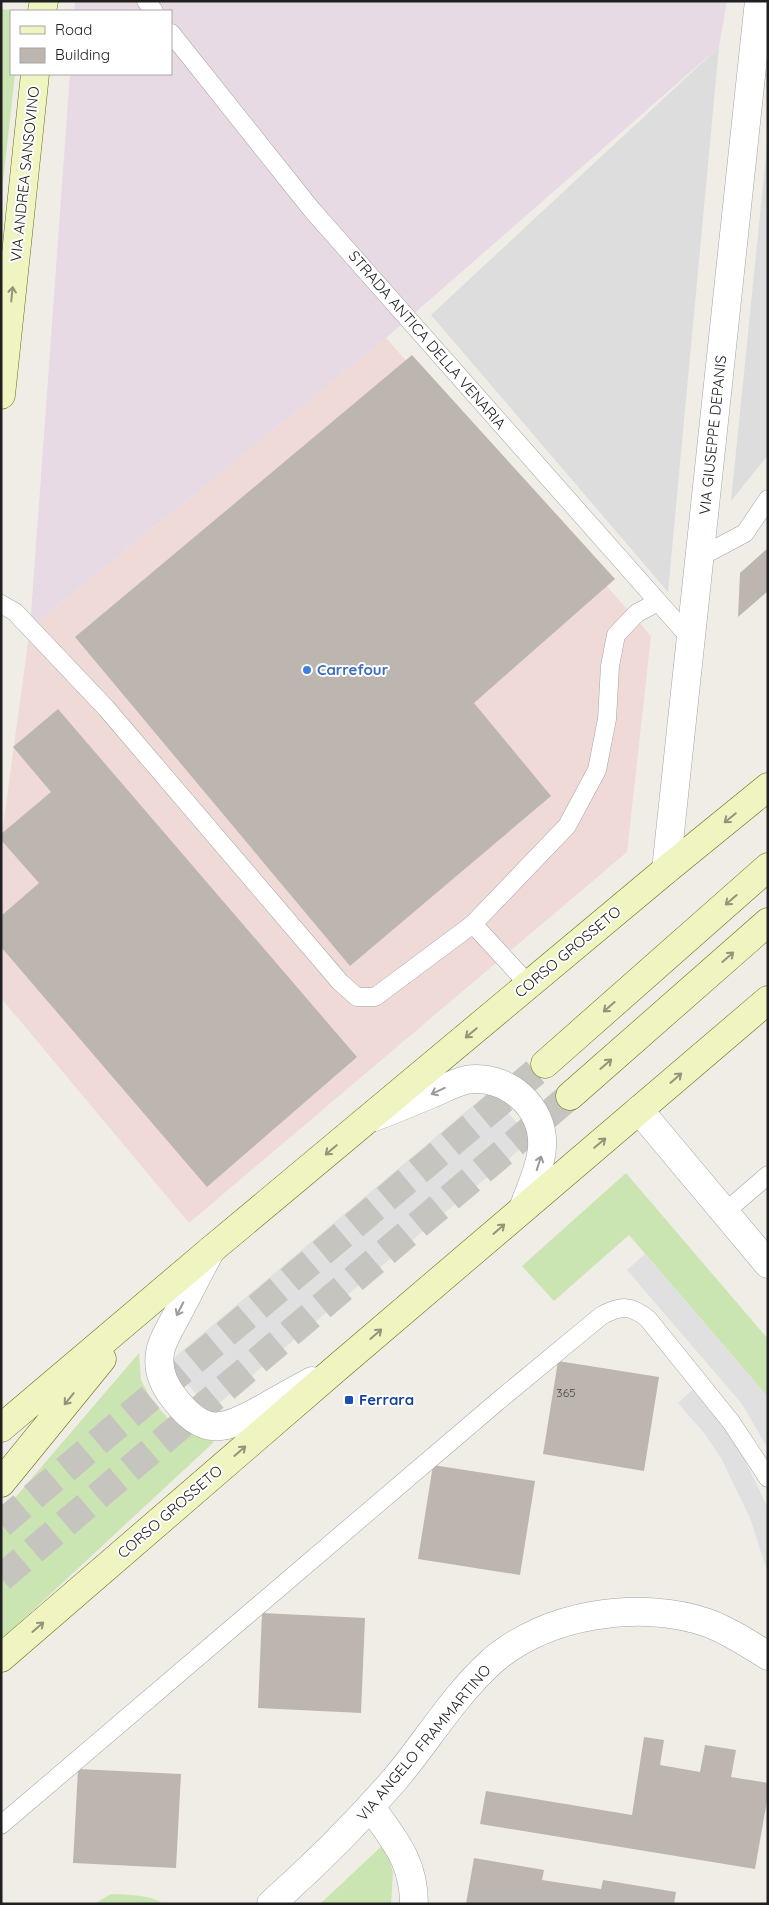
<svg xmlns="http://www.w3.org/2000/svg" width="769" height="1905" font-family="Quicksand,sans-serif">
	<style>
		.residential { fill: #dedddd }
		.commercial { fill: #efdad8 }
		.industrial { fill: #e8dae5 }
		.grass { fill: #cae5b2 }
		.parking { fill: #e0e0e0 }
		.building { fill: #bdb6b0 }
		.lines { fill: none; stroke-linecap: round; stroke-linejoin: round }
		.secondary-tunnel { stroke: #c6c4bf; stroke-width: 28; stroke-dasharray: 28 14; stroke-linecap: butt }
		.service-casing { stroke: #a4a4a4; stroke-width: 19 }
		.minor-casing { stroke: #a4a4a4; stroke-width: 29 }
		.secondary-casing { stroke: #626f0f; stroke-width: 29 }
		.service { stroke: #fff; stroke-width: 18 }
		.minor { stroke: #fff; stroke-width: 28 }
		.secondary { stroke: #f0f4c1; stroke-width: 28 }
		.oneway { stroke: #929579 }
		.oneway2 { stroke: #9b9b9b }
		.shop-dot { fill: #3f7fe0; stroke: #fff; stroke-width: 2 }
		.transit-dot { fill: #1a4fb4; stroke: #fff; stroke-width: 2 }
		.labels { text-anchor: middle; stroke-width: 4; stroke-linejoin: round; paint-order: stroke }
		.number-label { font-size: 12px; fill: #474644 }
		.street-label { font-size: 15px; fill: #202020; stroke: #fff }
		.shop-label { font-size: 15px; font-weight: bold; fill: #366cbe; stroke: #fff; text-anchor: start }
		.transit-label { font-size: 15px; font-weight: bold; fill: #164399; stroke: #fff; text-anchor: start }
	</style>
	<rect width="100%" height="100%" fill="#f0ede7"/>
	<path class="residential" d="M 719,47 L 668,592 L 431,315 Z
		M 768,136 L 768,455 L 731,501 Z"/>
	<path class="commercial" d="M 386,338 L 651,636 L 627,852 L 189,1223 L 1,998 L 1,841 L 30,628 Z"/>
	<path class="industrial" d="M 75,1 L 727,1 L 719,47 L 386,338 L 30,628 L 70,74 L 171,74 L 171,11 L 74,11 Z"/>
	<path class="grass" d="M 1,9 L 22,11 L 11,11 L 11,74 L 15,74 L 1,200 Z
		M 626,1173 L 768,1339 L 768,1399 L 762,1390 L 629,1235 L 554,1301 L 522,1266 Z
		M 139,1353 L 141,1380 L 152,1401 L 178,1429 L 214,1442 L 1,1640 L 1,1514 Z
		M 385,1843 L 393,1873 L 391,1904 L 320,1904 Z
		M 111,1894 C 130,1895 148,1894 164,1904 L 94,1904 Z"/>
	<path class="parking" d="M 490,1091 L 531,1140 L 210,1411 L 169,1362 Z
		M 645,1254 L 762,1390 L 768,1399 L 768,1449 L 742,1404 L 627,1270 Z
		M 692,1390 L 720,1420 L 739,1448 L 768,1508 L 768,1574 L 750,1518 L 721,1458 L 704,1433 L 678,1403 Z"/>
	<path class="building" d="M 412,355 L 615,579 L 474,703 L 551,796 L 350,966 L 75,637 Z
		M 768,548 L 768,591 L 738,617 L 740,573 Z
		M 58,709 L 357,1057 L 207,1187 L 1,947 L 1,916 L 39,883 L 1,840 L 1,834 L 51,792 L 13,747 Z
		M 558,1361 L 659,1377 L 644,1471 L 543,1454 Z
		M 433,1465 L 535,1481 L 520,1575 L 418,1559 Z
		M 262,1613 L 365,1618 L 361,1713 L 258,1708 Z
		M 644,1737 L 664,1740 L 660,1765 L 700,1772 L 705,1745 L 736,1750 L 731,1777 L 768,1783 L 768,1795 L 755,1869 L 480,1824 L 486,1791 L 632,1815 Z
		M 78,1769 L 181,1774 L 176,1868 L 73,1863 Z
		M 474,1858 L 544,1870 L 542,1880 L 601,1889 L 603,1880 L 676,1892 L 674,1904 L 466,1904 Z"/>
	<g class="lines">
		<path class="secondary-tunnel" d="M 1,1524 L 545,1064
			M 1,1578 L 570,1096"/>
		<g class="service-casing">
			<path id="service" d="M 146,1 L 154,11
				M 171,33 L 312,210 L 691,639
				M 700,557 L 745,533 L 768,499
				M 1,604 L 15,612 L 106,708 L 340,982 L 357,997 L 375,997 L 473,924 L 567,826 L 597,770 L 607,719 L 610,666 L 616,635 L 637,613 L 658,602
				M 473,924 L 529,985
				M 725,1212 L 768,1175
				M 1,1825 L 497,1402 L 601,1316 C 621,1305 631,1305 648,1319 L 731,1422 L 768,1478"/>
		</g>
		<g class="minor-casing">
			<path id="minor" d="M 666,870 L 759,1
				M 639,1110 L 768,1264
				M 374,1117 C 393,1110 412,1102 431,1094 C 443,1089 454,1083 466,1080 C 505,1073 545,1106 542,1147 C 541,1167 530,1189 523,1209
				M 211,1250 C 200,1270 190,1290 179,1311 C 173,1323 165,1335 161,1348 C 156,1367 162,1383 174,1398 C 204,1437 223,1431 262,1409 C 278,1400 295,1390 312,1381
				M 371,1807 C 394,1840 414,1861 414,1904
				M 271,1904 C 316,1864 357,1823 396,1778 C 427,1741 454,1696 490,1663 C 544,1614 639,1599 708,1623 C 729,1631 749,1644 768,1656"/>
		</g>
		<g class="secondary-casing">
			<path id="secondary" d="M 42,11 L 44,1
				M 1,395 L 35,74
				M 545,1064 L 768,867
				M 570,1096 L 768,922
				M 1,1428 L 211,1250 L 666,870 L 768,787
				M 1,1483 L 102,1359
				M 1,1658 L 339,1366 L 768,1000"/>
		</g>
		<use href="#service" class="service"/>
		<use href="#minor" class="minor"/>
		<use href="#secondary" class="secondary"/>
	</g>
	<defs><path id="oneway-shaft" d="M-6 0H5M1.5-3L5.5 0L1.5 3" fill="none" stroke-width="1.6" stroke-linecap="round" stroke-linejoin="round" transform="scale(1.25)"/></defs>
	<g class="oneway">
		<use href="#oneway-shaft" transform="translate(12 294) rotate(-84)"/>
		<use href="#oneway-shaft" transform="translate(730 818) rotate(141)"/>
		<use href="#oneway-shaft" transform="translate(731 900) rotate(139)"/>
		<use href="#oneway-shaft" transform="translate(728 957) rotate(-41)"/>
		<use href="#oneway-shaft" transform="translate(609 1007) rotate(139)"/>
		<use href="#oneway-shaft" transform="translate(471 1033) rotate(140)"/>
		<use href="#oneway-shaft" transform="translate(606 1064) rotate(-41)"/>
		<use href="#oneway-shaft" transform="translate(676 1078) rotate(-41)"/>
		<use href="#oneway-shaft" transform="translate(600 1143) rotate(-40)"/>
		<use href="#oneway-shaft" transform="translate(331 1150) rotate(140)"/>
		<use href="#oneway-shaft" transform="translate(499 1229) rotate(-41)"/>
		<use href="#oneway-shaft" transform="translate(376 1334) rotate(-41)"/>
		<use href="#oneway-shaft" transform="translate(69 1399) rotate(129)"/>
		<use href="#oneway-shaft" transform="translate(240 1451) rotate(-41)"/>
		<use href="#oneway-shaft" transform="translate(38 1627) rotate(-41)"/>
	</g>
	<g class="oneway2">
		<use href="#oneway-shaft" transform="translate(438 1091) rotate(155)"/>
		<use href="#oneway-shaft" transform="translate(539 1163) rotate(-72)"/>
		<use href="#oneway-shaft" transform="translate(180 1309) rotate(117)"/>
	</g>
	<circle class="shop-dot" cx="307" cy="670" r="5"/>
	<rect class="transit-dot" x="344" y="1395" width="10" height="10" rx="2.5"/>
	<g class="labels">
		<g class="number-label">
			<text x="566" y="1397">365</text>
		</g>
		<g class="street-label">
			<text transform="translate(25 174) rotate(-84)" y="5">VIA ANDREA SANSOVINO</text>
			<text transform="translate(427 340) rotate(49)" y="5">STRADA ANTICA DELLA VENARIA</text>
			<text transform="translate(713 435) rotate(-84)" y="5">VIA GIUSEPPE DEPANIS</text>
			<text transform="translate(568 952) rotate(-40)" y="5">CORSO GROSSETO</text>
			<text transform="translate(170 1512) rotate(-41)" y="5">CORSO GROSSETO</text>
			<text transform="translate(424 1743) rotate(-50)" y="5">VIA ANGELO FRAMMARTINO</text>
		</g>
		<g class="shop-label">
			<text x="317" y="675">Carrefour</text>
		</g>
		<g class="transit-label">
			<text x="359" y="1405">Ferrara</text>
		</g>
	</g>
	<rect width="769" height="1905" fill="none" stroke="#202020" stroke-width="5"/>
	<rect x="10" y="10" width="162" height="65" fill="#ffffff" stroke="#a6a6a6"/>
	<rect x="20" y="26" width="25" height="8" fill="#f0f4c1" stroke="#a6a6a6"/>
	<text x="55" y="35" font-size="15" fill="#202020">Road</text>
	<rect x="20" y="48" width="25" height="15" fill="#bdb6b0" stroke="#a6a6a6"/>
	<text x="55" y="60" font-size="15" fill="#202020">Building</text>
</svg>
